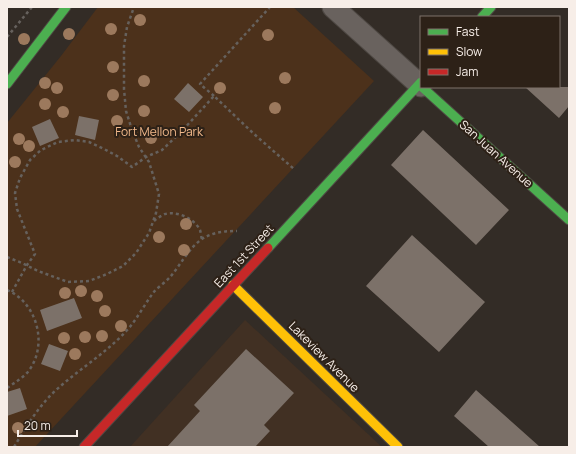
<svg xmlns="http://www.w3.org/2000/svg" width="576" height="454" font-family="Manrope,sans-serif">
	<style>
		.built { fill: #413023 }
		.green { fill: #4c311b }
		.building { fill: #7c7169 }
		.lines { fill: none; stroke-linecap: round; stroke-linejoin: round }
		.street-casing { stroke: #4e4843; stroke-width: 23 }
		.fast-casing { stroke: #4e4843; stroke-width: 11 }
		.slow-casing { stroke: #4e4843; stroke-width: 11 }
		.jam-casing { stroke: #4e4843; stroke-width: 11 }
		.path { stroke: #66615d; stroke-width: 2.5; stroke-dasharray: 3 3; stroke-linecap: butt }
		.street { stroke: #69625e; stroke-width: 21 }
		.fast { stroke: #4caf50; stroke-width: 9 }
		.slow { stroke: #ffc107; stroke-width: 9 }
		.jam { stroke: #c62828; stroke-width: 9 }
		.tree { fill: #9c795d }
		.labels { text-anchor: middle; stroke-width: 4; stroke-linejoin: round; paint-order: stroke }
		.park-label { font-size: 12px; fill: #f1b88a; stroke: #2d2117 }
		.street-label { font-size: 12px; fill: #f7eee8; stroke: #2d2117 }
	</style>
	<rect width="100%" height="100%" fill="#332c26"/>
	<path class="built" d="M 245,320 L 382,447 L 130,447 Z"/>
	<path class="green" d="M 98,7 L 293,7 L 374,81 L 35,447 L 7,447 L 7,123 L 61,56 Z"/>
	<path class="building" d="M 188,83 L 203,97 L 189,112 L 174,99 Z
		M 525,87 L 569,87 L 569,106 L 559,118 Z
		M 79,116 L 99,120 L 95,140 L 75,135 Z
		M 50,119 L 59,138 L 40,146 L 32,127 Z
		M 423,130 L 509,210 L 476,245 L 391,165 Z
		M 412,235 L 485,302 L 439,352 L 366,286 Z
		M 74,298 L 82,318 L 47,331 L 40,310 Z
		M 49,344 L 68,351 L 60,371 L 41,364 Z
		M 246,349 L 294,393 L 264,425 L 270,431 L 255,447 L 167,447 L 200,411 L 194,405 Z
		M 20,388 L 27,409 L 7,416 L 7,392 Z
		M 476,390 L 540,447 L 489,447 L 454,416 Z"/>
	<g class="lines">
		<g class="street-casing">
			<path id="street" d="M 333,7 L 421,86"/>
		</g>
		<g class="fast-casing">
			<path id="fast" d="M 482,17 L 491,7
				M 7,84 L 66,7
				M 422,87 L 569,220
				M 268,248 L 421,82"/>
		</g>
		<g class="slow-casing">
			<path id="slow" d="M 233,285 L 398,447"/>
		</g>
		<g class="jam-casing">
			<path id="jam" d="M 84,447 L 268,248"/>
		</g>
		<path class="path" d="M 7,37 L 32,7
			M 214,96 L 200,84 L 270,7
			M 154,221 C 157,218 161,216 165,214 C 177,211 194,218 200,230 C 201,233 201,237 202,239
			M 7,257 L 22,263 L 38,271 L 68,282 L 89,281 L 107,274 L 123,266 L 136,253 L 149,233 L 156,213 L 159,194 L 149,162 L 139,147 L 132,130 L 126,111 L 124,89 L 124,46 L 127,27 L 134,7
			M 7,290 C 38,303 49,347 27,373 C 21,379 14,383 7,388
			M 12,292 L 27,265 L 35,254 L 17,209 L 15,193 L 20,178 L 30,160 L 41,150 L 58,142 L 75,140 L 89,142 L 104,149 L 117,156 L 132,167 L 146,157 L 162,150 L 181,132 L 214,96 L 254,134 L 294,169
			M 14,447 C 26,427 38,407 55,391 C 79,369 108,352 129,328 C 138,317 145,304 153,293 C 158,287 166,282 171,276 C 181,264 189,248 202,239 C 213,232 225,231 237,231"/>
		<use href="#street" class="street"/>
		<use href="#fast" class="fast"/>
		<use href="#slow" class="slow"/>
		<use href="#jam" class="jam"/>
	</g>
	<g class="tree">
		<circle cx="140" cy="20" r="6"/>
		<circle cx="111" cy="29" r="6"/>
		<circle cx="69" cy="34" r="6"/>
		<circle cx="268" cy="35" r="6"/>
		<circle cx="24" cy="39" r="6"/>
		<circle cx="113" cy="67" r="6"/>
		<circle cx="285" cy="78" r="6"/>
		<circle cx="144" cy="81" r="6"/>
		<circle cx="45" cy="83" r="6"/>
		<circle cx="57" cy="88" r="6"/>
		<circle cx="220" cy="88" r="6"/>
		<circle cx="113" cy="95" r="6"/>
		<circle cx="45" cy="104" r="6"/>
		<circle cx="275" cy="108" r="6"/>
		<circle cx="144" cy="111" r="6"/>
		<circle cx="63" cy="112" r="6"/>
		<circle cx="117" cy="121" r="6"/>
		<circle cx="151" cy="138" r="6"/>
		<circle cx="19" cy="139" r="6"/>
		<circle cx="29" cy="146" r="6"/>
		<circle cx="15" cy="162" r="6"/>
		<circle cx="186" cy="224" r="6"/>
		<circle cx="159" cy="237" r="6"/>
		<circle cx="184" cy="250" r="6"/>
		<circle cx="81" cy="291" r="6"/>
		<circle cx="65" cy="293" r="6"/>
		<circle cx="97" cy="296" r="6"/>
		<circle cx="105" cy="311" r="6"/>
		<circle cx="121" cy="326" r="6"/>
		<circle cx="102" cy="336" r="6"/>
		<circle cx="85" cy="337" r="6"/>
		<circle cx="64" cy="338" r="6"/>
		<circle cx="75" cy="354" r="6"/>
		<circle cx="18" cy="428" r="6"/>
	</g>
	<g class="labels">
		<g class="park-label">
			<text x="159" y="136">Fort Mellon Park</text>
		</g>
		<g class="street-label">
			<text transform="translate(496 154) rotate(42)" y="4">San Juan Avenue</text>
			<text transform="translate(244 256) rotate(-47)" y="4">East 1st Street</text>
			<text transform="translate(324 357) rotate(45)" y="4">Lakeview Avenue</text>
		</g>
	</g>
	<rect width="576" height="454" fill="none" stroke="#f7eee8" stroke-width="16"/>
	<rect x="420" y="16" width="140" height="72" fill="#2d2117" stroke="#7e736b"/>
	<rect x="428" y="29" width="20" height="6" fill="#4caf50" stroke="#7e736b"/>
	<text x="456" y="36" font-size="12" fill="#f7eee8">Fast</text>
	<rect x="428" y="49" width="20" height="6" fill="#ffc107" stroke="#7e736b"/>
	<text x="456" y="56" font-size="12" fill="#f7eee8">Slow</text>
	<rect x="428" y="69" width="20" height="6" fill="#c62828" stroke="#7e736b"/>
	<text x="456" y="76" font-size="12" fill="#f7eee8">Jam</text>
	<path d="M18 430v6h59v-6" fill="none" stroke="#f7eee8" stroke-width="2"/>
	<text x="24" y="430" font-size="12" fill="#f7eee8" stroke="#2d2117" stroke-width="3" paint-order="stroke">20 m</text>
</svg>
